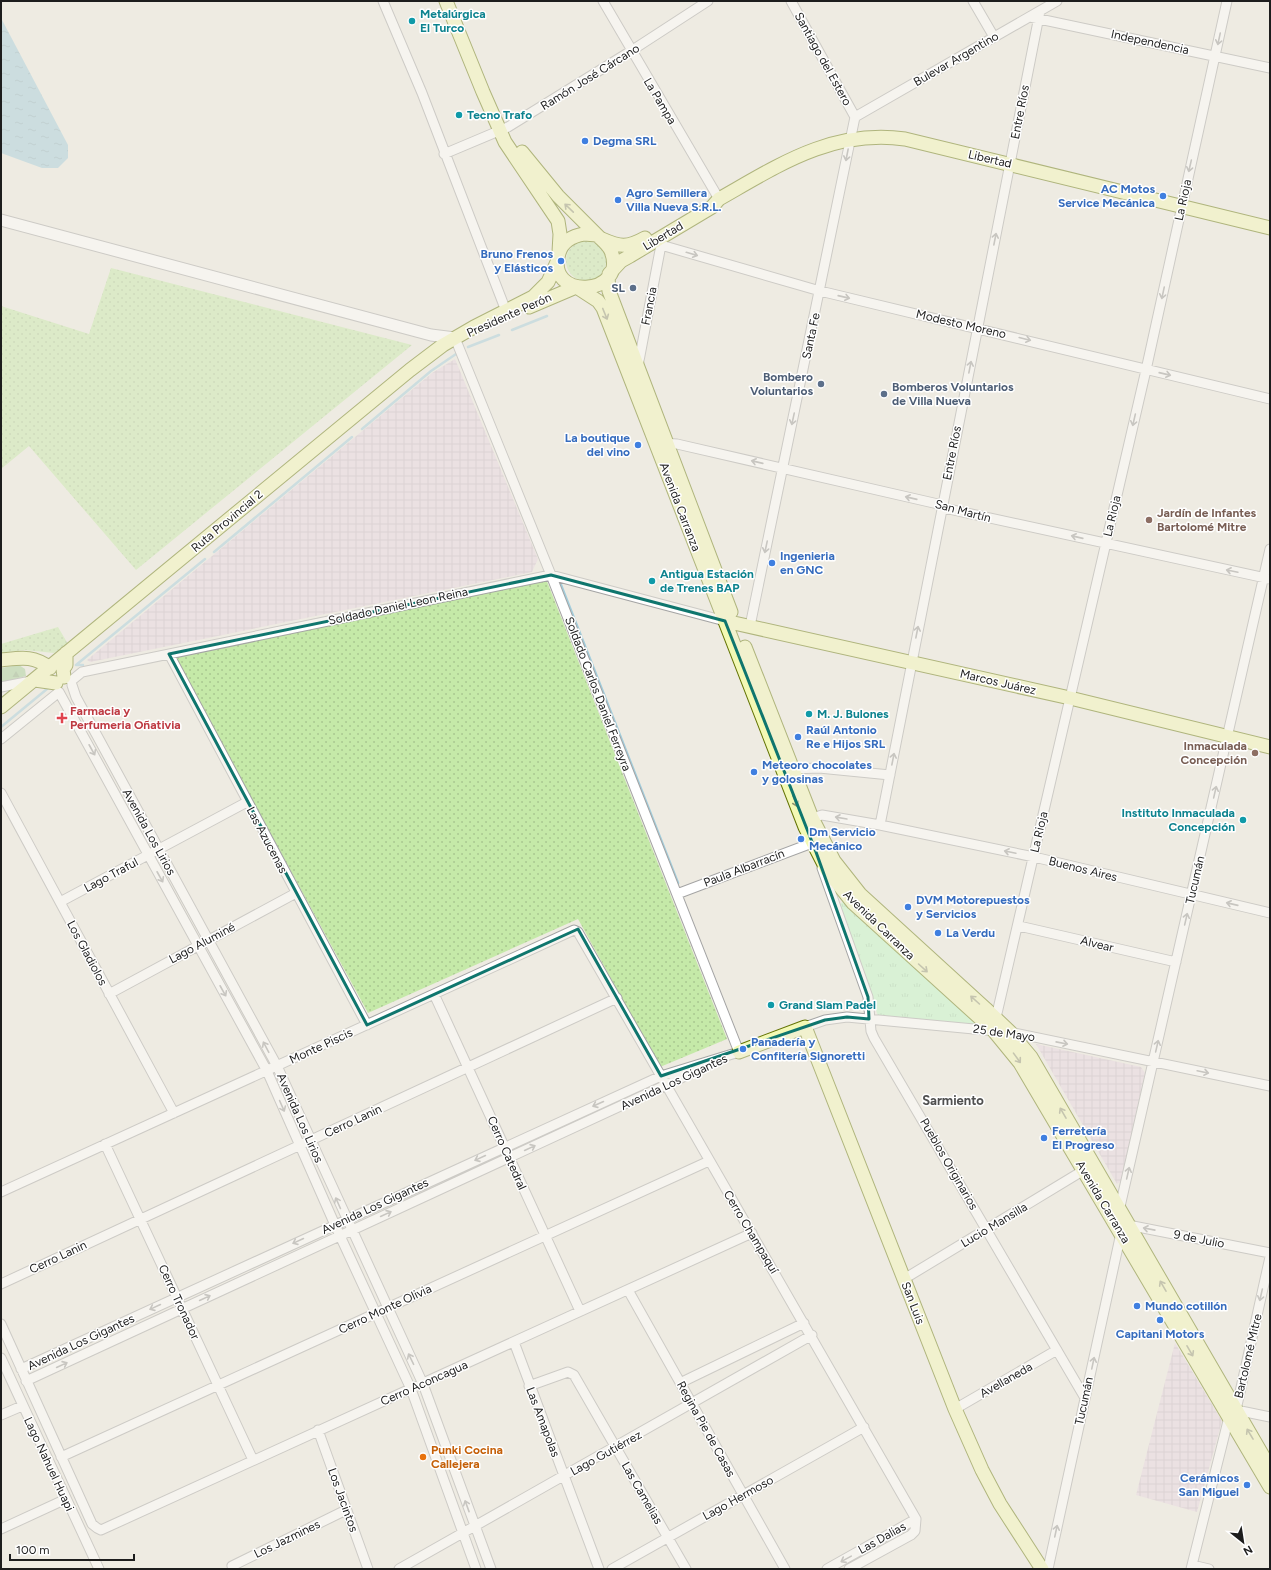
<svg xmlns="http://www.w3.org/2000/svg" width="1271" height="1570" font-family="Figtree,sans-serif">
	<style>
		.industrial { fill: url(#industrial-grid) }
		.grass { fill: url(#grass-dots) }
		.forest { fill: url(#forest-firs) }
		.park { fill: url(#park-tufts) }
		.water { fill: url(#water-ripples) }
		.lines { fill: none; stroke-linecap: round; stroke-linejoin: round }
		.stream { stroke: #a2cddc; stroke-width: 2.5 }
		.minor-casing { stroke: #a4a4a4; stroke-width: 11 }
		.tertiary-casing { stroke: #a4a4a4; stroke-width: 13 }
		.secondary-casing { stroke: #637304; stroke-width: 15 }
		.minor { stroke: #fff; stroke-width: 9 }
		.tertiary { stroke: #fff; stroke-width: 11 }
		.secondary { stroke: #f3f9b5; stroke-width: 13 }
		.oneway { stroke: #999 }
		.oneway2 { stroke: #939671 }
		.marked { fill: none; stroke: #0f766e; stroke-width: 3; stroke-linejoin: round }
		.culture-dot { fill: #0f9aa8; stroke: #fff; stroke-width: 1.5 }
		.shop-dot { fill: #3f7fe0; stroke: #fff; stroke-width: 1.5 }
		.service-dot { fill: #5c6f8a; stroke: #fff; stroke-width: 1.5 }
		.education-dot { fill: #8d6e63; stroke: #fff; stroke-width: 1.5 }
		.health-dot { fill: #e0444e; stroke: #fff; stroke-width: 1.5 }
		.food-dot { fill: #e8710a; stroke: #fff; stroke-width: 1.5 }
		.labels { text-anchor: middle; stroke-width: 3; stroke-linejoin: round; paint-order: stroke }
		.culture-label { font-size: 12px; font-weight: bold; fill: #0d838f; stroke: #fff; text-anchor: start }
		.street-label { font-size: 12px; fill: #1d1d1d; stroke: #fff }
		.shop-label { font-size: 12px; font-weight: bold; fill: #366cbe; stroke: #fff; text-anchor: start }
		.service-label { font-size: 12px; font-weight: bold; fill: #4e5e75; stroke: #fff; text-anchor: end }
		.education-label { font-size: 12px; font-weight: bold; fill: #785e54; stroke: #fff; text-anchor: start }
		.health-label { font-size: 12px; font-weight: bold; fill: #be3a42; stroke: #fff; text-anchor: start }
		.food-label { font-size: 12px; font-weight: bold; fill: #c56008; stroke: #fff; text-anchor: start }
		.neighbourhood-label { font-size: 13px; font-weight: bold; fill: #505050; stroke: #fff }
	</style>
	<defs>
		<pattern id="industrial-grid" width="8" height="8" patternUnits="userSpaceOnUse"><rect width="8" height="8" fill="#e7d4e3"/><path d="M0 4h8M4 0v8" fill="none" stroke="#c6b6c2"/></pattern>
		<pattern id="grass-dots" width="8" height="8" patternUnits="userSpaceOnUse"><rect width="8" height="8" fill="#c5e9a8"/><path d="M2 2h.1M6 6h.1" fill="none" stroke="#a9c790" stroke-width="1.8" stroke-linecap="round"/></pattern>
		<pattern id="forest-firs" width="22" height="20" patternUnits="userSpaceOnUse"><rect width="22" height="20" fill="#a5ce97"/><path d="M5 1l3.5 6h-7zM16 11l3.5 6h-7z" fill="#8eb082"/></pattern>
		<pattern id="park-tufts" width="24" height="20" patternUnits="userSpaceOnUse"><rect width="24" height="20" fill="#bef9c5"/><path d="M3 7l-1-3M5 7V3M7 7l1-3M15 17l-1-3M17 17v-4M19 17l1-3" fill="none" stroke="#a3d5a9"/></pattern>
		<pattern id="water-ripples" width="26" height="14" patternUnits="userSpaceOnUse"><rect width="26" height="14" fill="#a2cddc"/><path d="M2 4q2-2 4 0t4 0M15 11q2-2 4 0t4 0" fill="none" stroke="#8bb0bc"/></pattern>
	</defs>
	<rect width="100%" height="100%" fill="#eeebe2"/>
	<path class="industrial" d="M 455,359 L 538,559 L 532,572 L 90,662 L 87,660 L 432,373 Z
		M 1036,1044 L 1141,1067 L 1145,1073 L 1121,1181 L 1117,1184 Z
		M 1175,1343 L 1222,1421 L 1197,1512 L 1136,1495 Z"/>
	<path class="grass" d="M566 261a20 20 0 1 1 40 0a20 20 0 1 1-40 0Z
		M 111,268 L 412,345 L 136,570 L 29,446 L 1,469 L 1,306 L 89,334 Z
		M 546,579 L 727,1039 L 660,1067 L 578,919 L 368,1013 L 175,658 Z
		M 58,627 L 68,644 L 54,653 L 25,650 L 1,653 L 1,644 Z"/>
	<path class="forest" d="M 19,665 L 25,669 L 26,676 L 1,683 L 1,668 Z"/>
	<path class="park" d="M 844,901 L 862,921 L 978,1022 L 977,1025 L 878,1016 L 840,904 Z"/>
	<path class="water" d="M 1,18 L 68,145 L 68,158 L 58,168 L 42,168 L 1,153 Z"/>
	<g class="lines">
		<path class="stream" d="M 512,330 L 547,316
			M 468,347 L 499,335
			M 362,429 L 431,371 L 456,354
			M 214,552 L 352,437
			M 561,585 L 678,883
			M 76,665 L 205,559
			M 76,665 L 83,665
			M 1,727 L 47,689"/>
		<g class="minor-casing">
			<path id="minor" d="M 383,1 L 422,93 L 506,311
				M 603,1 L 719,199
				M 791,1 L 855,117
				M 973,1 L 994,37
				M 1030,17 L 1270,68
				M 855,117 L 1057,1
				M 444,154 L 508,127 L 631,51 L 708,1
				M 658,239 L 661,245 L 820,291 L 1270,399
				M 455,338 L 551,575 L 739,1052
				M 638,366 L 661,245
				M 663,443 L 677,444 L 938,504 L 944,508 L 1270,579
				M 750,626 L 855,117
				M 169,654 L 367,1025
				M 71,681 L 82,672 L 551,575 L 725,621
				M 72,685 L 76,697 L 277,1066 L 423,1384 L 491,1569
				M 1,687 L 31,681
				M 1,739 L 59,692 L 267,1071 L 335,1225 L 411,1389 L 476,1569
				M 793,769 L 819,768 L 890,775
				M 1,793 L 174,1113
				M 809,823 L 812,818 L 822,815 L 880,825 L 1034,857 L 1270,913
				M 880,825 L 1040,11
				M 822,868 L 868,997 L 871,1031 L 874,1038 L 1085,1398
				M 677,894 L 812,843
				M 60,902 L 247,802
				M 1019,926 L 1176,962
				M 109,994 L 296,893
				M 434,994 L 580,1311
				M 995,1022 L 1146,370 L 1227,1
				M 805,1027 L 825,1020 L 847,1017 L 995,1031
				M 1010,1032 L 1270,1086
				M 105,1144 L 253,1460
				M 1,1192 L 574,930 L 578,932 L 916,1519 L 915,1531 L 911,1535 L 849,1569
				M 1119,1211 L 1270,549
				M 1128,1225 L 1270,1253
				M 904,1279 L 1084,1170
				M 1,1284 L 617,998
				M 628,1290 L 785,1569
				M 1,1324 L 92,1524 L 97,1528 L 101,1530 L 752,1233
				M 514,1342 L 599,1569
				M 1,1358 L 99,1569
				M 21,1369 L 661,1076 L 739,1052
				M 26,1381 L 707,1066
				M 680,1383 L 804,1323
				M 529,1386 L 568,1372 L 574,1375 L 686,1569
				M 955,1409 L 1057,1350
				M 1236,1410 L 1270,1417
				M 1,1415 L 22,1406
				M 318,1430 L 368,1569
				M 61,1457 L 709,1161
				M 1,1529 L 66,1499
				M 1192,1565 L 1209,1569
				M 233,1569 L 232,1566 L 346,1510
				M 399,1569 L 812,1335
				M 612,1569 L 864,1427
				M 827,1569 L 916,1519
				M 1048,1569 L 1121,1233
				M 1191,1569 L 1229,1417 L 1236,1410 L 1270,1257"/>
		</g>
		<g class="tertiary-casing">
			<path id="tertiary" d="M 1,220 L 431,335 L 455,338"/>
		</g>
		<g class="secondary-casing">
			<path id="secondary" d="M 446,1 L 483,92 L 505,142 L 558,221 L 560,234 L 559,252
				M 522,152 L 558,196 L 597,235
				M 584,234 L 597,235 C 602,240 608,244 611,251 C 629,297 544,301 559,253 C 562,242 572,236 584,234 Z
				M 602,239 C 620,247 627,248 645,238
				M 609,274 L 621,261 L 630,256 L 712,207 L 719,199 C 779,165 832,129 905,139 L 1270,228
				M 608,277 L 609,291 L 731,612
				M 578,288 L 598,301 L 603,308 L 805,827 L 827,870 L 853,903 L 993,1030 L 1020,1063 L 1270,1487
				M 529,307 L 576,287
				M 725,621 L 1070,698 L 1270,747
				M 745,647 L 812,818 L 834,861 L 860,894 L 986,1009 L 1010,1032 L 1031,1057 L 1270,1468
				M 1,660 C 21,658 33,655 50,668
				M 64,677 L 63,669 L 66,665 L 66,653
				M 35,680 L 56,683
				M 1,707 L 410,370 L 443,345 L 474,327 L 533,297 L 548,282 L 558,260
				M 739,1052 L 805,1027 L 955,1409 L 982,1470 L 1000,1504 L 1042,1569"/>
		</g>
		<use href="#minor" class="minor"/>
		<use href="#tertiary" class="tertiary"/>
		<use href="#secondary" class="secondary"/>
	</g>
	<defs><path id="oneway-shaft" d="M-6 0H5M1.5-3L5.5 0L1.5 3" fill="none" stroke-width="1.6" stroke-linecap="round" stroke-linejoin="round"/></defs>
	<g class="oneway">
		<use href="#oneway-shaft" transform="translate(1219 39) rotate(102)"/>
		<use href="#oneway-shaft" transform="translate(847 155) rotate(101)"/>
		<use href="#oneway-shaft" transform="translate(1190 166) rotate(103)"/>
		<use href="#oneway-shaft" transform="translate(995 239) rotate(-79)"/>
		<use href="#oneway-shaft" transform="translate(692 254) rotate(16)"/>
		<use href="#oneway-shaft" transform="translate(1163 293) rotate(102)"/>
		<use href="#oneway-shaft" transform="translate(844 297) rotate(13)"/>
		<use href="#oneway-shaft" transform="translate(1025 339) rotate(14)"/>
		<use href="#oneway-shaft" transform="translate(970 367) rotate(-79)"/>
		<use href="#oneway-shaft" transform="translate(1165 374) rotate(13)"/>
		<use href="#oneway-shaft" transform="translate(793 419) rotate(102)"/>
		<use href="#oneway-shaft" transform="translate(1134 420) rotate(103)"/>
		<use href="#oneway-shaft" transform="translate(757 462) rotate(-167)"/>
		<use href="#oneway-shaft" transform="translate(911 498) rotate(-167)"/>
		<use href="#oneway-shaft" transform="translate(1077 537) rotate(-167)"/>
		<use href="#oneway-shaft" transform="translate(766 547) rotate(102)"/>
		<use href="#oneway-shaft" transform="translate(1232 571) rotate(-168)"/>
		<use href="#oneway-shaft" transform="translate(917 632) rotate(-79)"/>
		<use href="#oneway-shaft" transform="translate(92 750) rotate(61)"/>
		<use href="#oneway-shaft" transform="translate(893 759) rotate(-79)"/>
		<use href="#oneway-shaft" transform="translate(1215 792) rotate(-77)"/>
		<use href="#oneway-shaft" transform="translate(841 818) rotate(-170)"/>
		<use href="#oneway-shaft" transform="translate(1010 852) rotate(-168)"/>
		<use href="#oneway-shaft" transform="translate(160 877) rotate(61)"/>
		<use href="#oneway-shaft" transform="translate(1232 904) rotate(-167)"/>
		<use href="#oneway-shaft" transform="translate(1186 919) rotate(-77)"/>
		<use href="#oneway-shaft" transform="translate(223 991) rotate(61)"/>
		<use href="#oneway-shaft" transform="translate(1062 1043) rotate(11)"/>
		<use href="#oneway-shaft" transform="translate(1157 1046) rotate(-77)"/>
		<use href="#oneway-shaft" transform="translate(266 1047) rotate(-118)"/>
		<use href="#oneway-shaft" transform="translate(1203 1072) rotate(12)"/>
		<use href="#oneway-shaft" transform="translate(598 1104) rotate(156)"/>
		<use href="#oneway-shaft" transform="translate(282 1106) rotate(66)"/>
		<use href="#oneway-shaft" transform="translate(530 1148) rotate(-25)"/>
		<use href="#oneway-shaft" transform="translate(480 1158) rotate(155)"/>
		<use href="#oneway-shaft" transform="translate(1128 1173) rotate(-77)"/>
		<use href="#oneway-shaft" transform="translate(338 1203) rotate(-114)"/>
		<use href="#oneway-shaft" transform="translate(386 1214) rotate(-25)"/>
		<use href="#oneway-shaft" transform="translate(1149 1229) rotate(-169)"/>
		<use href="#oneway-shaft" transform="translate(298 1241) rotate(155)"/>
		<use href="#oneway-shaft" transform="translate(1261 1295) rotate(103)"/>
		<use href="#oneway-shaft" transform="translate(205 1298) rotate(-25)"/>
		<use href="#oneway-shaft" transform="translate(155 1307) rotate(155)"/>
		<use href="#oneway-shaft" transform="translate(411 1359) rotate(-116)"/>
		<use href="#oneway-shaft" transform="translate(1093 1363) rotate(-78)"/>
		<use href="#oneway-shaft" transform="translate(62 1365) rotate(-25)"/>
		<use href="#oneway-shaft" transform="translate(467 1506) rotate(-110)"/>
		<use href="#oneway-shaft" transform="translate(1056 1531) rotate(-78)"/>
		<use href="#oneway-shaft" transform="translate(846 1559) rotate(151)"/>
	</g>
	<g class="oneway2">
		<use href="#oneway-shaft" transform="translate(569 208) rotate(-136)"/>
		<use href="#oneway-shaft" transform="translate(605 314) rotate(68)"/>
		<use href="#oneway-shaft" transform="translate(795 801) rotate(69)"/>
		<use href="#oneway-shaft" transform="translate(923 968) rotate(42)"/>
		<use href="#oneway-shaft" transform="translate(975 1000) rotate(-138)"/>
		<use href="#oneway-shaft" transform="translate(1017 1058) rotate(54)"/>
		<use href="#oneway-shaft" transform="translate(1063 1113) rotate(-120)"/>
		<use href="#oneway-shaft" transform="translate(1163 1286) rotate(-120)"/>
		<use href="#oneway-shaft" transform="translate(1190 1351) rotate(60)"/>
		<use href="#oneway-shaft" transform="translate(1250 1434) rotate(-121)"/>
	</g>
	<path d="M0 0H1271V1570H0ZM 551,575 L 725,621 L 816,852 L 868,997 L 869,1019 L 847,1017 L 825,1020 L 661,1076 L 578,929 L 367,1025 L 169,654 Z" fill="#eeebe2" fill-opacity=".55" fill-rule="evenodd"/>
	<path class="marked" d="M 551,575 L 725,621 L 816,852 L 868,997 L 869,1019 L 847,1017 L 825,1020 L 661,1076 L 578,929 L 367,1025 L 169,654 Z"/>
	<g class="culture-dot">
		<circle cx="412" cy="21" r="4"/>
		<circle cx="459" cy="115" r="4"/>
		<circle cx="652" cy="581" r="4"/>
		<circle cx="809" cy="714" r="4"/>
		<circle cx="1243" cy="820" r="4"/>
		<circle cx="771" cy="1005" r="4"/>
	</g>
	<g class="shop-dot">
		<circle cx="585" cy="141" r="4"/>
		<circle cx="1163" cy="196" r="4"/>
		<circle cx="618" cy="200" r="4"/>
		<circle cx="561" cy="261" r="4"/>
		<circle cx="638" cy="445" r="4"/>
		<circle cx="772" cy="563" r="4"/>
		<circle cx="798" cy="737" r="4"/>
		<circle cx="754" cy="772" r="4"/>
		<circle cx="801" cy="839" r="4"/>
		<circle cx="908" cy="907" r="4"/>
		<circle cx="938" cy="933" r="4"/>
		<circle cx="743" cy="1049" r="4"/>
		<circle cx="1044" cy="1138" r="4"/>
		<circle cx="1137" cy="1306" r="4"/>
		<circle cx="1160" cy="1320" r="4"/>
		<circle cx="1247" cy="1485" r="4"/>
	</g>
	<g class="service-dot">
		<circle cx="633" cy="288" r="4"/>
		<circle cx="821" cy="384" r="4"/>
		<circle cx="884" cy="394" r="4"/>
	</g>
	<g class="education-dot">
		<circle cx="1149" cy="520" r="4"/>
		<circle cx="1255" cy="753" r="4"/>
	</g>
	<path class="health-dot" d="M60 712h4v4h4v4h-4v4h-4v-4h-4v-4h4z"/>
	<circle class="food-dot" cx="423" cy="1457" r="4"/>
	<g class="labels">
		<g class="culture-label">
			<text x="420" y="18">Metalúrgica<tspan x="420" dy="14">El Turco</tspan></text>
			<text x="467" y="119">Tecno Trafo</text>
			<text x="660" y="578">Antigua Estación<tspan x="660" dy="14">de Trenes BAP</tspan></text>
			<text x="817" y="718">M. J. Bulones</text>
			<text x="1235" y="817" text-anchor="end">Instituto Inmaculada<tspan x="1235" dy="14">Concepción</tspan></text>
			<text x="779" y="1009">Grand Slam Padel</text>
		</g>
		<g class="street-label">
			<text transform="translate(1150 42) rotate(12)" y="4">Independencia</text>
			<text transform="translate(823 59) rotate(61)" y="4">Santiago del Estero</text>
			<text transform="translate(956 59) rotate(-30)" y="4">Bulevar Argentino</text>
			<text transform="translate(590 77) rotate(-32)" y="4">Ramón José Cárcano</text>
			<text transform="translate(660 101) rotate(59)" y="4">La Pampa</text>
			<text transform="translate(1020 112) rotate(-79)" y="4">Entre Ríos</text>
			<text transform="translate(990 159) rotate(13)" y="4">Libertad</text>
			<text transform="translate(1183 200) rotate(-78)" y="4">La Rioja</text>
			<text transform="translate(663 236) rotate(-31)" y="4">Libertad</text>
			<text transform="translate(649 306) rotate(-79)" y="4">Francia</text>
			<text transform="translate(509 315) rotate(-24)" y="4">Presidente Perón</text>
			<text transform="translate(961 324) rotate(13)" y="4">Modesto Moreno</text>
			<text transform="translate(811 336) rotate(-78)" y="4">Santa Fe</text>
			<text transform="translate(952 453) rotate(-79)" y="4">Entre Ríos</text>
			<text transform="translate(680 507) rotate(69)" y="4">Avenida Carranza</text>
			<text transform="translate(963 511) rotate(15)" y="4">San Martín</text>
			<text transform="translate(1112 516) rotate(-77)" y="4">La Rioja</text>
			<text transform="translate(227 521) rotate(-40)" y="4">Ruta Provincial 2</text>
			<text transform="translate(398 606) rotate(-12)" y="4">Soldado Daniel Leon Reina</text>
			<text transform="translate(998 682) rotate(13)" y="4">Marcos Juárez</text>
			<text transform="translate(598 694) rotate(69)" y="4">Soldado Carlos Daniel Ferreyra</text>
			<text transform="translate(149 832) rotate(61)" y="4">Avenida Los Lirios</text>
			<text transform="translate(1039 832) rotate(-77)" y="4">La Rioja</text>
			<text transform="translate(267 840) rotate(62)" y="4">Las Azucenas</text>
			<text transform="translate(744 868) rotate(-21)" y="4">Paula Albarracín</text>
			<text transform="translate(1083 869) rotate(14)" y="4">Buenos Aires</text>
			<text transform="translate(111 875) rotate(-28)" y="4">Lago Traful</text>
			<text transform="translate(1195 880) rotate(-77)" y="4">Tucumán</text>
			<text transform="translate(879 925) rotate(44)" y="4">Avenida Carranza</text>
			<text transform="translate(202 943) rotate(-28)" y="4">Lago Aluminé</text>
			<text transform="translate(1097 944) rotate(13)" y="4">Alvear</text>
			<text transform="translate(87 953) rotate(62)" y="4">Los Gladiolos</text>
			<text transform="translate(1004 1033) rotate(8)" y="4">25 de Mayo</text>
			<text transform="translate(321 1046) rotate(-25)" y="4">Monte Piscis</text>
			<text transform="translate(674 1082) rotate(-25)" y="4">Avenida Los Gigantes</text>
			<text transform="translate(300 1118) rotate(66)" y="4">Avenida Los Lirios</text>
			<text transform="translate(353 1121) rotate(-25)" y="4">Cerro Lanin</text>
			<text transform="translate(507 1153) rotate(66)" y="4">Cerro Catedral</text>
			<text transform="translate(949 1164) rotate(60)" y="4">Pueblos Originarios</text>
			<text transform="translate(1103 1202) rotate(59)" y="4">Avenida Carranza</text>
			<text transform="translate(375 1206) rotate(-25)" y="4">Avenida Los Gigantes</text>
			<text transform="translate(994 1225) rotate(-31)" y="4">Lucio Mansilla</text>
			<text transform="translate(751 1232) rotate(59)" y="4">Cerro Champaquí</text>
			<text transform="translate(1199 1239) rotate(11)" y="4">9 de Julio</text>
			<text transform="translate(58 1257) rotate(-25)" y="4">Cerro Lanin</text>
			<text transform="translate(179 1302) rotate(65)" y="4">Cerro Tronador</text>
			<text transform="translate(913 1303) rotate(69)" y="4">San Luis</text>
			<text transform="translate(385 1309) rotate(-25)" y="4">Cerro Monte Olivia</text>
			<text transform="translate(81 1342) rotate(-25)" y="4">Avenida Los Gigantes</text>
			<text transform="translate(1248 1356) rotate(-77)" y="4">Bartolomé Mitre</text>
			<text transform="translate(1006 1380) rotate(-30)" y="4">Avellaneda</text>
			<text transform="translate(424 1383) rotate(-24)" y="4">Cerro Aconcagua</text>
			<text transform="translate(1084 1401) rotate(-78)" y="4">Tucumán</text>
			<text transform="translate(543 1422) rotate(69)" y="4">Las Amapolas</text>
			<text transform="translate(706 1429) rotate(61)" y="4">Regina Pie de Casas</text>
			<text transform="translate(606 1453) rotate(-29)" y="4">Lago Gutiérrez</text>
			<text transform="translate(49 1464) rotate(65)" y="4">Lago Nahuel Huapi</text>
			<text transform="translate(642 1493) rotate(60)" y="4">Las Camelias</text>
			<text transform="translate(738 1498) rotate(-29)" y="4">Lago Hermoso</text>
			<text transform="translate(343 1500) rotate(70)" y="4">Los Jacintos</text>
			<text transform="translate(882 1538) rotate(-29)" y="4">Las Dalias</text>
			<text transform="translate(287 1539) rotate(-26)" y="4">Los Jazmines</text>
		</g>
		<g class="shop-label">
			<text x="593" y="145">Degma SRL</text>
			<text x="1155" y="193" text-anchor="end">AC Motos<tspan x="1155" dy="14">Service Mecánica</tspan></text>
			<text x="626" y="197">Agro Semillera<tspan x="626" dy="14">Villa Nueva S.R.L.</tspan></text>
			<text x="553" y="258" text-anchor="end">Bruno Frenos<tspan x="553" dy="14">y Elásticos</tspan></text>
			<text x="630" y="442" text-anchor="end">La boutique<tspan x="630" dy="14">del vino</tspan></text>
			<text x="780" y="560">Ingenieria<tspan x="780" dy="14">en GNC</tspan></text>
			<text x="806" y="734">Raúl Antonio<tspan x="806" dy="14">Re e Hijos SRL</tspan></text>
			<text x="762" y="769">Meteoro chocolates<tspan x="762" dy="14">y golosinas</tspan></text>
			<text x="809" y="836">Dm Servicio<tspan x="809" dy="14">Mecánico</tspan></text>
			<text x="916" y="904">DVM Motorepuestos<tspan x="916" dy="14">y Servicios</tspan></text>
			<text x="946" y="937">La Verdu</text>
			<text x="751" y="1046">Panadería y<tspan x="751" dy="14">Confitería Signoretti</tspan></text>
			<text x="1052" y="1135">Ferretería<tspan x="1052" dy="14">El Progreso</tspan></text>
			<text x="1145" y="1310">Mundo cotillón</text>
			<text x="1160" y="1338" text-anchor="middle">Capitani Motors</text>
			<text x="1239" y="1482" text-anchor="end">Cerámicos<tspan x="1239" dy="14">San Miguel</tspan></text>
		</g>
		<g class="service-label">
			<text x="625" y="292">SL</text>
			<text x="813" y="381">Bombero<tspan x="813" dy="14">Voluntarios</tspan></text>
			<text x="892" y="391" text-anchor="start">Bomberos Voluntarios<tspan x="892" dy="14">de Villa Nueva</tspan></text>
		</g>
		<g class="education-label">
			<text x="1157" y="517">Jardín de Infantes<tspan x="1157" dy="14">Bartolomé Mitre</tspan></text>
			<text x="1247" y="750" text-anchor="end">Inmaculada<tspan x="1247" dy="14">Concepción</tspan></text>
		</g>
		<g class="health-label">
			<text x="70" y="715">Farmacia y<tspan x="70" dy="14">Perfumeria Oñativia</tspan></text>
		</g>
		<g class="food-label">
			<text x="431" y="1454">Punki Cocina<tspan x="431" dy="14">Callejera</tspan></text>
		</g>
		<g class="neighbourhood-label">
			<text x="953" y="1105">Sarmiento</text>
		</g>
	</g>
	<rect width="1271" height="1570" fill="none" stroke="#1d1d1d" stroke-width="4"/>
	<g transform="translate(1243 1542) rotate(150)" stroke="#ffffff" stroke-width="3" paint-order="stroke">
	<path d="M0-3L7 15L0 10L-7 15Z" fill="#1d1d1d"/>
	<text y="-6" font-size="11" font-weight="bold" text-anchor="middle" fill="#1d1d1d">N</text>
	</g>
	<path d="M10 1554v6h124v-6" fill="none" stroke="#1d1d1d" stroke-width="2"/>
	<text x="16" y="1554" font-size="12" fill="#1d1d1d" stroke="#ffffff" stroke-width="3" paint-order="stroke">100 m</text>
</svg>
